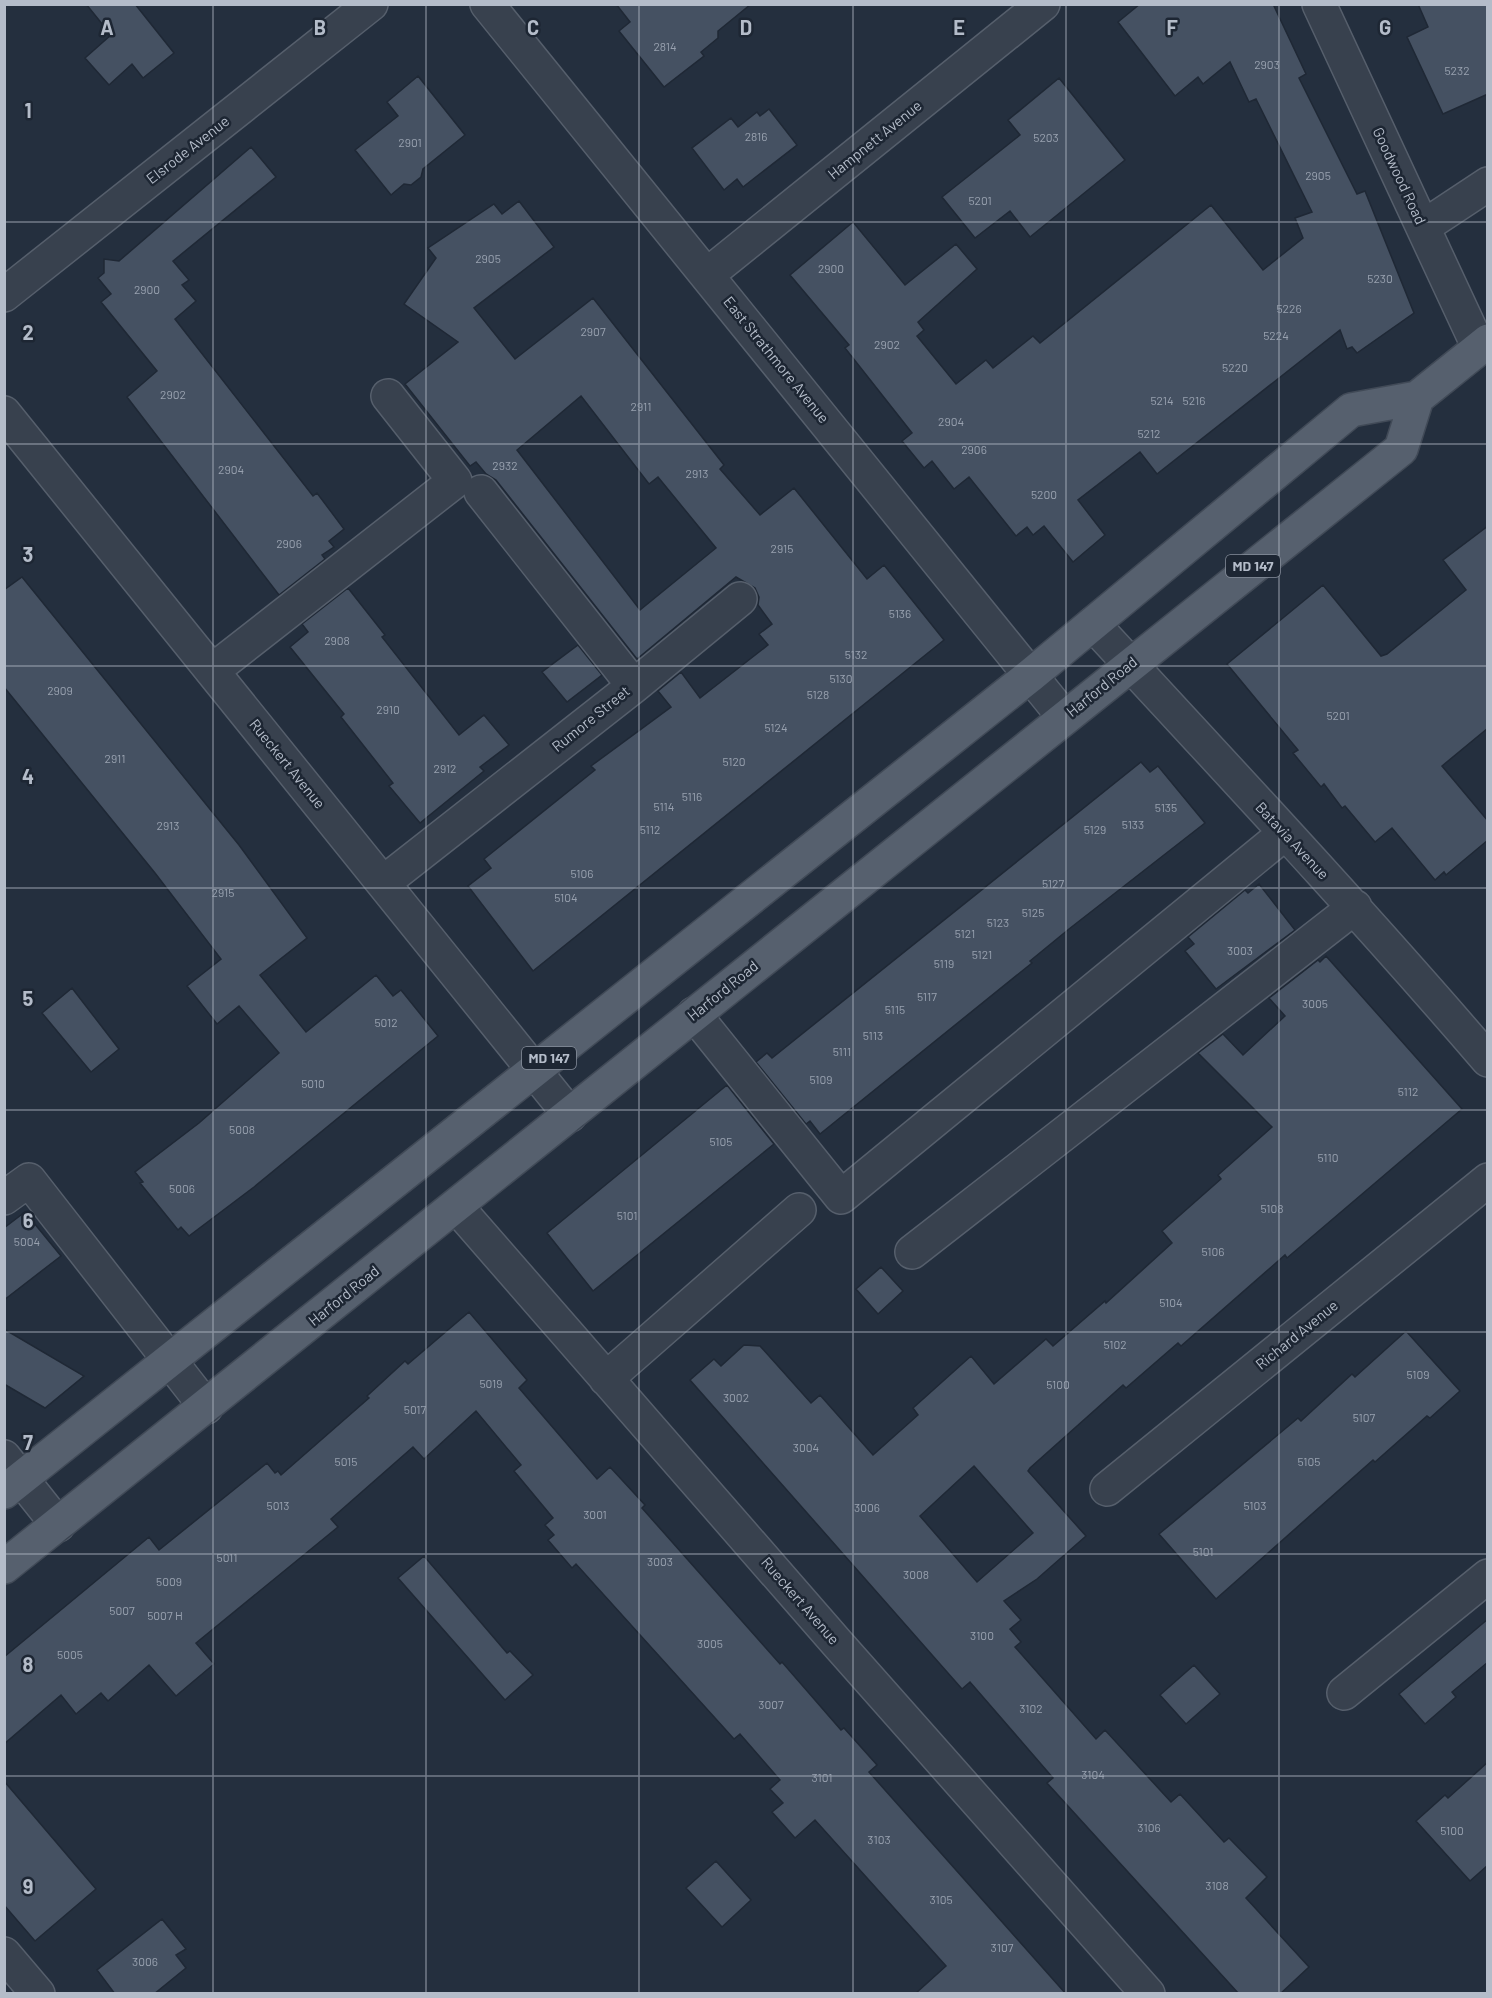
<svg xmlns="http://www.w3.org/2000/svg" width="1492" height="1998" font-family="Barlow,sans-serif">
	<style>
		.building { fill: #455162; stroke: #1f2835; stroke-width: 1.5; fill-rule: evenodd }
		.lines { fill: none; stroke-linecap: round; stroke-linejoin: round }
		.minor-casing { stroke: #565f6c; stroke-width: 36 }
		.major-casing { stroke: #414a57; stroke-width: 36 }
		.minor { stroke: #38414e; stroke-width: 33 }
		.major { stroke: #56606e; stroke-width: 33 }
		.grid { fill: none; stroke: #b4bcc9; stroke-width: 1.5; stroke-opacity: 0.55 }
		.labels { text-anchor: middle; stroke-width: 5; stroke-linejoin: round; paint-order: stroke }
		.number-label { font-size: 12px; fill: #98a1af }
		.shield { fill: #1d2633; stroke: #878f9c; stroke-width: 1.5 }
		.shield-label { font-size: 14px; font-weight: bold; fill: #b4bcc9 }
		.street-label { font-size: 15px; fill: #b4bcc9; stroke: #1d2633 }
		.grid-label { font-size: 20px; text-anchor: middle; font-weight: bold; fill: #b4bcc9; stroke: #1d2633; stroke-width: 5; stroke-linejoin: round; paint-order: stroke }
	</style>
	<rect width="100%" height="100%" fill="#242f3e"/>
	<path class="building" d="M 86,4 L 135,4 L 174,53 L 143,78 L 132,64 L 109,85 L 85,58 L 111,35 Z
		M 616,4 L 751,4 L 718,31 L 718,38 L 701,52 L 704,56 L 664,87 L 619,31 L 630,22 Z
		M 1140,4 L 1273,4 L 1306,74 L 1299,78 L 1357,194 L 1365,191 L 1414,313 L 1357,353 L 1352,347 L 1347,349 L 1340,330 L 1157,474 L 1140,452 L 1078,500 L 1105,535 L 1073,562 L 1044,526 L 1033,535 L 1027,527 L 1016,536 L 969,477 L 954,489 L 932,461 L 924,468 L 902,441 L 912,433 L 845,348 L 849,345 L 790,275 L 853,222 L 905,285 L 956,244 L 977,269 L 918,322 L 924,330 L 917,336 L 956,384 L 986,360 L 993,368 L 1033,336 L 1040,343 L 1211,205 L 1263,270 L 1303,238 L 1295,218 L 1312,212 L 1256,99 L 1249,102 L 1230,62 L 1203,84 L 1198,77 L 1175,96 L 1118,22 Z
		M 1418,4 L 1488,4 L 1488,94 L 1443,114 L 1407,37 L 1428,27 Z
		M 418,76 L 465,135 L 423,169 L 421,177 L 411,185 L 404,184 L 391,195 L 355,150 L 398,116 L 387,102 Z
		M 1059,78 L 1125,160 L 1030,237 L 1010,211 L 975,238 L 942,197 L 1020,135 L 1008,120 Z
		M 769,109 L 797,145 L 743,187 L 737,179 L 724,190 L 692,148 L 731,118 L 738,127 L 757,112 L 760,116 Z
		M 251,147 L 276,177 L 173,261 L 189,280 L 182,285 L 196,301 L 175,319 L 313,496 L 317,493 L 344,529 L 329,541 L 334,547 L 322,555 L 325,559 L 279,595 L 127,397 L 157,371 L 101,302 L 111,294 L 98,278 L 104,273 L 104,259 L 119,261 Z
		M 519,201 L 554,247 L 474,308 L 515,359 L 593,298 L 724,465 L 720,469 L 760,515 L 794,488 L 867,579 L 884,565 L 944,640 L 533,971 L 468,886 L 491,868 L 484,859 L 595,770 L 591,766 L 671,707 L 658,691 L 681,672 L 700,698 L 768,645 L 759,634 L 772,624 L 758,605 L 759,597 L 755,588 L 736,577 L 637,659 L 496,480 L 486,474 L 476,462 L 470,466 L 405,384 L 458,342 L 404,304 L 436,258 L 428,248 L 494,204 L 502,214 ZM 581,396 L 649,484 L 658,477 L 716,548 L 640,610 L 517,450 Z
		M 1488,526 L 1488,728 L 1442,766 L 1488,821 L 1488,840 L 1446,875 L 1444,872 L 1435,880 L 1392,828 L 1375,842 L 1345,806 L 1342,808 L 1324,784 L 1321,787 L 1293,753 L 1298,750 L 1227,664 L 1323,585 L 1381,656 L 1387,654 L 1466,590 L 1443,560 Z
		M 22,577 L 239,845 L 307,938 L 260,975 L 306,1032 L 376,975 L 393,996 L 401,990 L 438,1036 L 254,1187 L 189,1236 L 181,1227 L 178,1230 L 140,1183 L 143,1182 L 135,1172 L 199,1123 L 279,1053 L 239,1006 L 217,1024 L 187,986 L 221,959 L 155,873 L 4,687 L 4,590 Z
		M 348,588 L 385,635 L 382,637 L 459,735 L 484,715 L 509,745 L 480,767 L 484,771 L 420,823 L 389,786 L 393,783 L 341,717 L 344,714 L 290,647 L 308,632 L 302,624 Z
		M 578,645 L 602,675 L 567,702 L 542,672 Z
		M 1141,762 L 1150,772 L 1158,766 L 1205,823 L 1069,929 L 1030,961 L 1032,963 L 820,1134 L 810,1121 L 806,1124 L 756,1062 L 767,1053 L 772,1058 Z
		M 1259,884 L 1295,930 L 1216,989 L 1185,951 L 1194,944 L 1188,937 L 1245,890 L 1248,893 Z
		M 1326,956 L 1462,1109 L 1287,1258 L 1285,1255 L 1181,1346 L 1178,1343 L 1126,1388 L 1123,1385 L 1030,1468 L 1028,1471 L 1086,1536 L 1037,1579 L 1004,1601 L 1021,1620 L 1010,1629 L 1021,1642 L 1015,1647 L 1096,1739 L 1105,1730 L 1171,1802 L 1180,1794 L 1224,1842 L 1229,1838 L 1267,1877 L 1246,1898 L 1309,1967 L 1280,1994 L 1239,1994 L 1047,1783 L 1053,1778 L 970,1682 L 962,1689 L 690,1380 L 714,1359 L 721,1366 L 744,1345 L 760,1346 L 811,1403 L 820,1395 L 873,1455 L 918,1415 L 913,1408 L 971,1356 L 994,1384 L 1046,1339 L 1053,1346 L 1105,1301 L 1106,1303 L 1172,1243 L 1162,1231 L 1221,1179 L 1218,1175 L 1272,1127 L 1198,1053 L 1223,1034 L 1243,1055 L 1285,1016 L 1269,998 L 1318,960 L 1320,962 ZM 974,1466 L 1033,1533 L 977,1582 L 920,1516 Z
		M 72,988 L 119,1049 L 91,1072 L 42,1013 Z
		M 727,1085 L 774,1144 L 593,1291 L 547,1233 Z
		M 25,1212 L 61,1256 L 4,1300 L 4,1228 Z
		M 881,1267 L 903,1291 L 878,1314 L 856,1289 Z
		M 469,1312 L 527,1380 L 519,1388 L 597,1479 L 610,1467 L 645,1505 L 642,1508 L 780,1664 L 782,1662 L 841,1730 L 844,1728 L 877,1765 L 869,1772 L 1066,1994 L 915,1994 L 946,1966 L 815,1820 L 795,1838 L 772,1812 L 783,1803 L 770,1789 L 780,1780 L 740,1734 L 734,1739 L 576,1564 L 572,1568 L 548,1540 L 554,1535 L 545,1525 L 553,1518 L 514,1471 L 521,1465 L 476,1411 L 424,1459 L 413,1447 L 331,1519 L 338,1527 L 196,1643 L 214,1664 L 176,1696 L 149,1665 L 108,1701 L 101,1693 L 76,1714 L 61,1695 L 4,1744 L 4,1657 L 149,1537 L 159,1550 L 267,1463 L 275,1473 L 278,1471 L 281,1475 L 369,1398 L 367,1396 L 405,1361 L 408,1364 Z
		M 4,1329 L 84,1376 L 45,1408 L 4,1384 Z
		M 1406,1331 L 1460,1391 L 1430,1418 L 1427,1416 L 1375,1462 L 1373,1460 L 1216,1599 L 1159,1534 L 1298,1418 L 1301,1421 L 1352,1374 L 1355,1377 Z
		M 424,1556 L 507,1653 L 510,1651 L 533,1675 L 505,1700 L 398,1578 Z
		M 1488,1619 L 1488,1662 L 1452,1692 L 1456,1697 L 1425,1724 L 1399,1694 Z
		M 1194,1665 L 1220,1694 L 1186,1724 L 1160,1695 Z
		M 1488,1762 L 1488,1865 L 1470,1881 L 1416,1821 L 1445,1795 L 1448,1798 Z
		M 4,1781 L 96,1889 L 35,1941 L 4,1905 Z
		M 716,1861 L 751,1900 L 722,1927 L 686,1888 Z
		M 162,1919 L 186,1949 L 176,1955 L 186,1968 L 154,1994 L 115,1994 L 97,1970 Z"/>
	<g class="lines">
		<g class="minor-casing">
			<path id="minor" d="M 487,4 L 1064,717
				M 1319,4 L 1479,348
				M 1423,227 L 1488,184
				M 707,275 L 1043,4
				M 4,295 L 371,4
				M 4,413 L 570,1115
				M 1093,624 C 1226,768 1360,911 1488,1060
				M 212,671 L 455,481 L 388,396
				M 634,686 L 740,599
				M 383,883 L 634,686 L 481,492
				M 694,1014 L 841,1197 L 1284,834
				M 4,1198 L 29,1180 L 206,1407
				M 456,1206 L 837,1643 L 1148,1994
				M 912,1252 L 1355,907
				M 606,1379 L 799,1210
				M 4,1457 L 58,1525
				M 1107,1489 L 1488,1180
				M 1344,1693 L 1488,1576
				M 4,1954 L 38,1994"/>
		</g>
		<g class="major-casing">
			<path id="major" d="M 4,1492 L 1031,675 L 1351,410 L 1417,398 L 1488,341
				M 4,1567 L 1401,449 L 1417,398"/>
		</g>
		<use href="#minor" class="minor"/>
		<use href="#major" class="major"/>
	</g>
	<path class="grid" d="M 213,4 L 213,1994M 426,4 L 426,1994M 639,4 L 639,1994M 853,4 L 853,1994M 1066,4 L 1066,1994M 1279,4 L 1279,1994M 4,222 L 1488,222M 4,444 L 1488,444M 4,666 L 1488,666M 4,888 L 1488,888M 4,1110 L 1488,1110M 4,1332 L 1488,1332M 4,1554 L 1488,1554M 4,1776 L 1488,1776"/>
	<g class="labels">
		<g class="number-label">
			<text x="665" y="51">2814</text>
			<text x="1267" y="69">2903</text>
			<text x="1457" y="75">5232</text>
			<text x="756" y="141">2816</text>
			<text x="1046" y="142">5203</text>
			<text x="410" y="147">2901</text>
			<text x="1318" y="180">2905</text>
			<text x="980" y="205">5201</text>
			<text x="488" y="263">2905</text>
			<text x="831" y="273">2900</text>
			<text x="1380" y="283">5230</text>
			<text x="147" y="294">2900</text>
			<text x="1289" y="313">5226</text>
			<text x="593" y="336">2907</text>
			<text x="1276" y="340">5224</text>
			<text x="887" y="349">2902</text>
			<text x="1235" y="372">5220</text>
			<text x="173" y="399">2902</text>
			<text x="1162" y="405">5214</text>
			<text x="1194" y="405">5216</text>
			<text x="641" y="411">2911</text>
			<text x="951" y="426">2904</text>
			<text x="1149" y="438">5212</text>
			<text x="974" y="454">2906</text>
			<text x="505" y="470">2932</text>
			<text x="231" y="474">2904</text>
			<text x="697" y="478">2913</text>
			<text x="1044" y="499">5200</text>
			<text x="289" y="548">2906</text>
			<text x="782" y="553">2915</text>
			<text x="900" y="618">5136</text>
			<text x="337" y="645">2908</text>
			<text x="856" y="659">5132</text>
			<text x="841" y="683">5130</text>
			<text x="60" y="695">2909</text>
			<text x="818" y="699">5128</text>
			<text x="388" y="714">2910</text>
			<text x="1338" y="720">5201</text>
			<text x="776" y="732">5124</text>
			<text x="115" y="763">2911</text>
			<text x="734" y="766">5120</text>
			<text x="445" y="773">2912</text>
			<text x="692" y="801">5116</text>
			<text x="664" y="811">5114</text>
			<text x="1166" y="812">5135</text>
			<text x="1133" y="829">5133</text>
			<text x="168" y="830">2913</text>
			<text x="650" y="834">5112</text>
			<text x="1095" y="834">5129</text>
			<text x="582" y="878">5106</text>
			<text x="1053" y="888">5127</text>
			<text x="223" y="897">2915</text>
			<text x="566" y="902">5104</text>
			<text x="1033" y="917">5125</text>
			<text x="998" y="927">5123</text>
			<text x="965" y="938">5121</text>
			<text x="1240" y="955">3003</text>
			<text x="982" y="959">5121</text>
			<text x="944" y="968">5119</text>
			<text x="927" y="1001">5117</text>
			<text x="1315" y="1008">3005</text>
			<text x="895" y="1014">5115</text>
			<text x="386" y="1027">5012</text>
			<text x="873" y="1040">5113</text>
			<text x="842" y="1056">5111</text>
			<text x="821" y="1084">5109</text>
			<text x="313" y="1088">5010</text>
			<text x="1408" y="1096">5112</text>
			<text x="242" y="1134">5008</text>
			<text x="721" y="1146">5105</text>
			<text x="1328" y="1162">5110</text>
			<text x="182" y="1193">5006</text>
			<text x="1272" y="1213">5108</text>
			<text x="627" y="1220">5101</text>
			<text x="27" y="1246">5004</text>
			<text x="1213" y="1256">5106</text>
			<text x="1171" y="1307">5104</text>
			<text x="1115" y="1349">5102</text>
			<text x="1418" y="1379">5109</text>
			<text x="491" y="1388">5019</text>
			<text x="1058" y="1389">5100</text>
			<text x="736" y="1402">3002</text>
			<text x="415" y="1414">5017</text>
			<text x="1364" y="1422">5107</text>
			<text x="806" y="1452">3004</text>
			<text x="346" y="1466">5015</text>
			<text x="1309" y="1466">5105</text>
			<text x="278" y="1510">5013</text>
			<text x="1255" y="1510">5103</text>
			<text x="867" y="1512">3006</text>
			<text x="595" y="1519">3001</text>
			<text x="1203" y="1556">5101</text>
			<text x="227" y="1562">5011</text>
			<text x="660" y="1566">3003</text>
			<text x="916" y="1579">3008</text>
			<text x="169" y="1586">5009</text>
			<text x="122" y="1615">5007</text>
			<text x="165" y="1620">5007 H</text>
			<text x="982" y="1640">3100</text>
			<text x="710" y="1648">3005</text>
			<text x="70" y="1659">5005</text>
			<text x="771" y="1709">3007</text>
			<text x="1031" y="1713">3102</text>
			<text x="1093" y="1779">3104</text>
			<text x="822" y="1782">3101</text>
			<text x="1149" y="1832">3106</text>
			<text x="1452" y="1835">5100</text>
			<text x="879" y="1844">3103</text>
			<text x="1217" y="1890">3108</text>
			<text x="941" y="1904">3105</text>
			<text x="1002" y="1952">3107</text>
			<text x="145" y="1966">3006</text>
		</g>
		<g class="shield">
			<rect x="1226" y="555" width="54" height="22" rx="4.5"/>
			<rect x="522" y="1047" width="54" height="22" rx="4.5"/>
		</g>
		<g class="shield-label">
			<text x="1253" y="571">MD 147</text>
			<text x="549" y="1063">MD 147</text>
		</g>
		<g class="street-label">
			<text transform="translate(875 140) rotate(-39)" y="5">Hampnett Avenue</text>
			<text transform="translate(188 150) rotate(-38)" y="5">Elsrode Avenue</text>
			<text transform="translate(1399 176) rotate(65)" y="5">Goodwood Road</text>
			<text transform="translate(776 360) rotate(51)" y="5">East Strathmore Avenue</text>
			<text transform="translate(1102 687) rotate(-39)" y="5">Harford Road</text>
			<text transform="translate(591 719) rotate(-39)" y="5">Rumore Street</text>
			<text transform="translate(287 764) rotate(51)" y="5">Rueckert Avenue</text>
			<text transform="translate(1292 841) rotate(47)" y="5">Batavia Avenue</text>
			<text transform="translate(723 991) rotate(-39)" y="5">Harford Road</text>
			<text transform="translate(344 1296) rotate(-39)" y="5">Harford Road</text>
			<text transform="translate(1297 1335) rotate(-39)" y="5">Richard Avenue</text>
			<text transform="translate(800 1601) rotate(49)" y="5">Rueckert Avenue</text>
		</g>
	</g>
	<g class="grid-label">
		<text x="107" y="35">A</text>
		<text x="320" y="35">B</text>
		<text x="533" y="35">C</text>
		<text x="746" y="35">D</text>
		<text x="959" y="35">E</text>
		<text x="1172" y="35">F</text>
		<text x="1385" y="35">G</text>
		<text x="28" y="118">1</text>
		<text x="28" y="340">2</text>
		<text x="28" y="562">3</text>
		<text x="28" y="784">4</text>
		<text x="28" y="1006">5</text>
		<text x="28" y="1228">6</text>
		<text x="28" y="1450">7</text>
		<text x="28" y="1672">8</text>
		<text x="28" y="1894">9</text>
	</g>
	<rect width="1492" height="1998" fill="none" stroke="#b4bcc9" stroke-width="12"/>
</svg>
